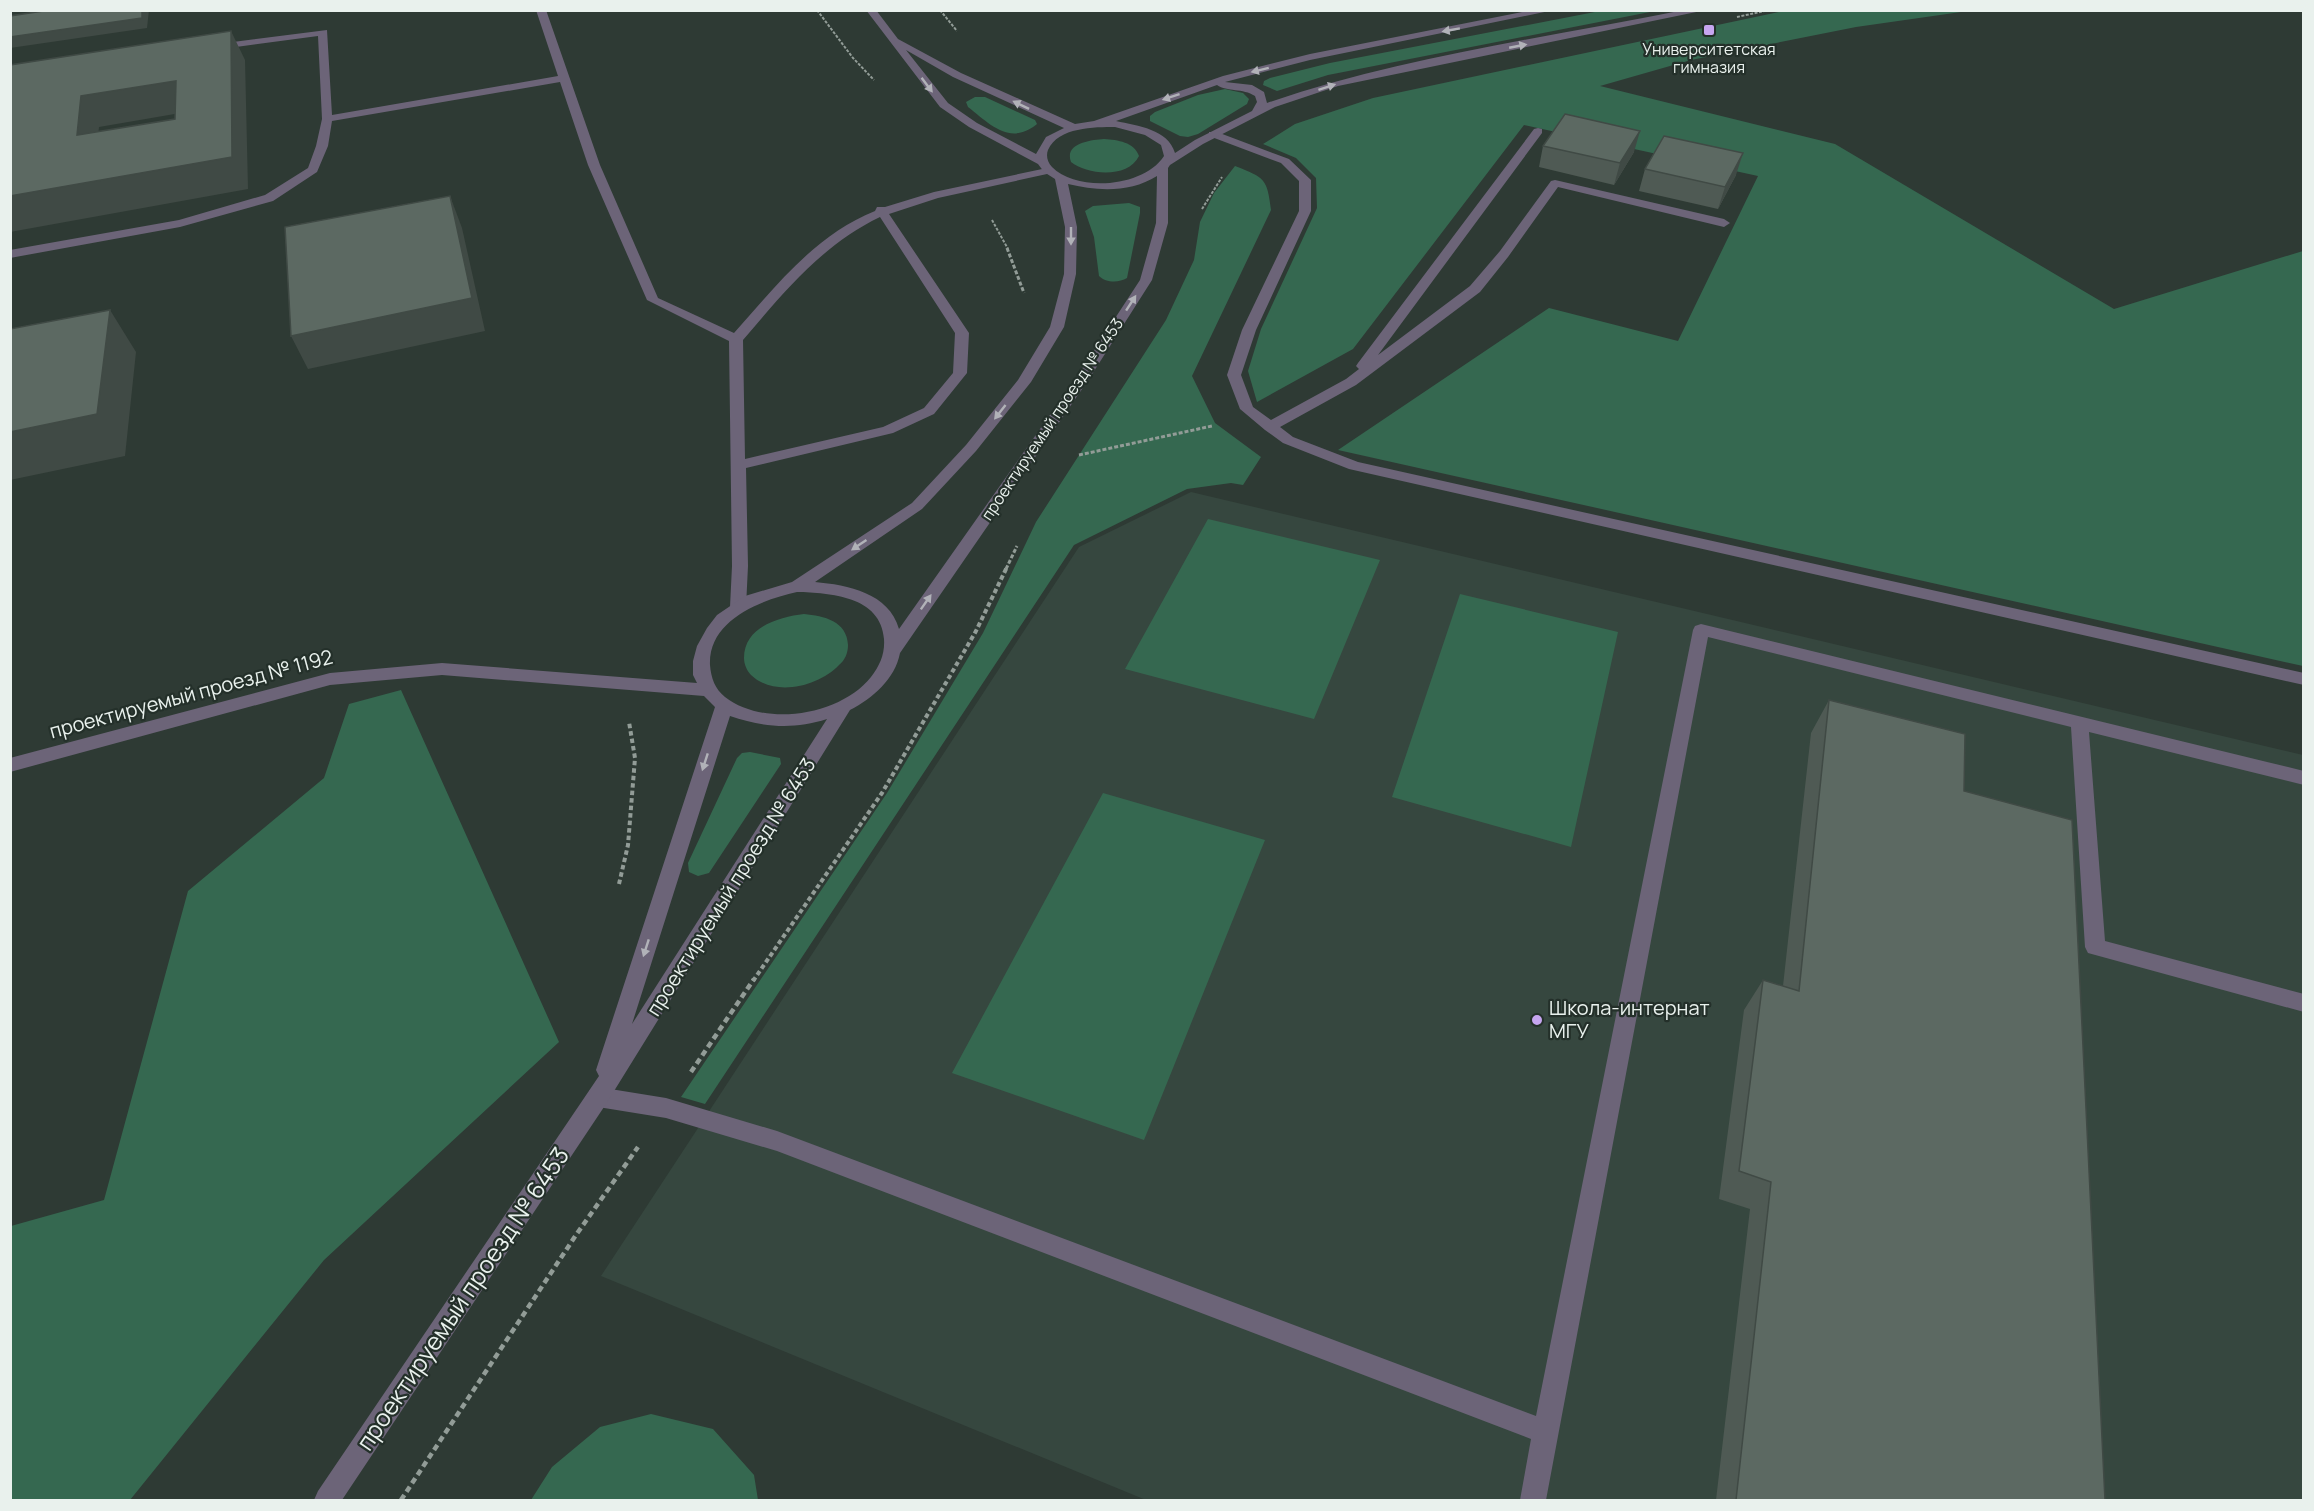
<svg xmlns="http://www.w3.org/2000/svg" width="2314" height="1511" font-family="Manrope,sans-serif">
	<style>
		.built { fill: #36473f }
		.green { fill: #356850 }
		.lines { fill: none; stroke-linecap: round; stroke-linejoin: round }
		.path-far3 { stroke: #929c97; stroke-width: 2; stroke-dasharray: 3 1.5; stroke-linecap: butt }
		.path-far2 { stroke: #929c97; stroke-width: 3; stroke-dasharray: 4 2; stroke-linecap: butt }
		.path-far1 { stroke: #929c97; stroke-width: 4; stroke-dasharray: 4.5 3; stroke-linecap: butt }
		.path { stroke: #929c97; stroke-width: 4.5; stroke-dasharray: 6 4; stroke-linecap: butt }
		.lane { fill: #6c6478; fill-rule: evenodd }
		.street { fill: #6c6478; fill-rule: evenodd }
		.wall { fill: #4f5a54 }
		.shaded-wall { fill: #404a45 }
		.building { fill: #5c6962; stroke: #404a45; stroke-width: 1.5; fill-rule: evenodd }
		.oneway { fill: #b1b2b8 }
		.poi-dot { fill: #c6a6f0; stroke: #24302a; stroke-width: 2 }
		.labels { text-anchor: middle; stroke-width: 4.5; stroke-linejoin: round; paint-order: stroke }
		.far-poi-label { font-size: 16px; fill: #e9f1ed; stroke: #24302a }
		.far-street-label { font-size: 16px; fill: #e9f1ed; stroke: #24302a }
		.street-label { font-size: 20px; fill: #e9f1ed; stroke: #24302a }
		.poi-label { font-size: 20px; fill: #e9f1ed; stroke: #24302a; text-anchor: start }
		.near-street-label { font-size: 24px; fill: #e9f1ed; stroke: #24302a }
	</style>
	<rect width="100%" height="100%" fill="#2e3a34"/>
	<path class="built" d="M 1191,492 L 2303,755 L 2303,1500 L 1146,1500 L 601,1276 L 1079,547 Z"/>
	<path class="green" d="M 1600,11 L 1655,11 L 1328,75 L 1277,91 L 1263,85 L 1264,81 L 1270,78 L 1330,63 Z
		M 1783,11 L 1968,11 L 1856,27 L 1691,60 L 1600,86 L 1835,144 L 2114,309 L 2303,251 L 2303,666 L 1338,450 L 1549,308 L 1678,341 L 1758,176 L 1524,125 L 1353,349 L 1257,402 L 1248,371 L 1261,329 L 1317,208 L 1316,178 L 1296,158 L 1263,144 L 1295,124 L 1373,98 Z
		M 1225,89 L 1243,93 L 1249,99 L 1247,104 L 1198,134 L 1188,137 L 1180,136 L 1150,121 L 1150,116 L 1155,112 L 1198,95 Z
		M 975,97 L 985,97 L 1035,120 L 1037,124 C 1010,146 991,125 968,107 L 966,102 Z
		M 1104,139 C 1118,140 1134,142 1139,156 C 1128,179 1087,175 1071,162 C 1064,143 1091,140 1104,139 Z
		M 1235,166 C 1265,178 1267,178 1271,210 L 1192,376 L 1215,423 L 1261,457 L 1243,485 L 1231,483 L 1187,489 L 1074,545 L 705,1104 L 681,1097 L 887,793 L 983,633 L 1036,522 L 1166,320 L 1194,260 L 1200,222 L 1214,193 Z
		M 1129,203 L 1140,207 L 1140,213 L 1127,278 C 1119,283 1106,283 1099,276 L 1094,237 L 1085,211 L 1093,206 Z
		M 1208,519 L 1380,560 L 1314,719 L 1125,669 Z
		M 1460,594 L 1618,632 L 1571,847 L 1392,797 Z
		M 804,614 C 824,616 847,621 848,645 C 848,653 845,660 839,665 C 819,686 775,698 751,675 C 747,671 744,664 744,658 C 744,627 779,617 804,614 Z
		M 401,690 L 559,1042 L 324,1260 L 130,1500 L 11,1500 L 11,1226 L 104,1200 L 188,891 L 324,778 L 349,704 Z
		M 750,752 L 780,758 L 781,764 L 709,873 L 698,876 L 689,872 L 688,863 L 737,758 L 742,753 Z
		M 1103,793 L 1265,840 L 1144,1140 L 952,1073 Z
		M 651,1414 L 713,1429 L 754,1475 L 758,1500 L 531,1500 L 552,1467 L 600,1427 Z"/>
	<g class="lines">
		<path class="path-far3" d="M 817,10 L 853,58 L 874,80
			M 940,10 L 957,31
			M 1737,17 L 1769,10
			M 1202,209 L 1222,177
			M 992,220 L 1008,249"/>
		<path class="path-far2" d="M 1007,248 L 1024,293
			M 1079,455 L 1212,426
			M 1006,569 L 1017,546"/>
		<path class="path-far1" d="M 619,884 L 628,845 L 635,758 L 629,722
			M 753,981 L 882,793 L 976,631 L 1007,567"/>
		<path class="path" d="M 691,1072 L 754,979
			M 401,1500 L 576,1235 L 638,1147"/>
		<path class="lane" d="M 536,10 L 546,10 L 600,165 L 658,298 L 734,333 C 776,286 815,235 875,211 L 877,207 L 885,207 L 934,192 L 1047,168 L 1053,171 L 1047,174 L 938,198 L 889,214 L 969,333 L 967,373 L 934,414 L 893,433 L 746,468 L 748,566 L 746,607 L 744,611 L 732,611 L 730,607 L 732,566 L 729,341 L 647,300 L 588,165 L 560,82 L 332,121 L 328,146 L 317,172 L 273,201 L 180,227 L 10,258 L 10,250 L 179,220 L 265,195 L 308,168 L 316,146 L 322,119 L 318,36 L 214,50 L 210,49 L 210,45 L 327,30 L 332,115 L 558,76 ZM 880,217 L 955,333 L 953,373 L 924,408 L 883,427 L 745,459 L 743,340 C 784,292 822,245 880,217 Z
			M 1538,128 L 1542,129 L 1542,133 L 1378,355 L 1470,286 L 1500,251 L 1551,181 L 1555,180 L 1724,219 L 1730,223 L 1724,227 L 1558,187 L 1508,257 L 1480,292 L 1356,385 L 1280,427 L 1293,437 L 1358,462 L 2304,673 L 2304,685 L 1349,469 L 1283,443 L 1265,430 L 1240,409 L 1227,375 L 1242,330 L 1299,211 L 1299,181 L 1281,163 L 1209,136 L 1209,132 L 1217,132 L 1289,159 L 1311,180 L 1311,211 L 1256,330 L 1241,375 L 1253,407 L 1271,420 L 1346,379 L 1359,369 L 1356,366 L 1358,363 L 1534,129 Z
			M 1701,624 L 2304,771 L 2304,785 L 2089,732 L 2105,941 L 2304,994 L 2304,1012 L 2088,953 L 2085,947 L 2071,727 L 1708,637 L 1546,1500 L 1520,1500 L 1531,1439 L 777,1151 L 666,1118 L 598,1107 L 590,1104 L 587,1097 L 590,1090 L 598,1087 L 666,1098 L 777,1131 L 1536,1416 L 1693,630 L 1695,626 Z"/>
		<path class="street" d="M 866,10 L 876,10 L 898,39 L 961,73 L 1075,124 L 1094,121 L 1223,76 L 1310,54 L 1532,10 L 1554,10 L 1310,60 L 1225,82 L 1252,85 L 1264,92 L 1267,103 C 1401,57 1544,38 1684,10 L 1706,10 L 1338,86 L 1275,107 L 1203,144 L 1170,165 L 1168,168 L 1168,223 L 1152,280 L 1089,379 L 900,653 C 895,679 873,698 850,710 L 606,1104 L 342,1500 L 314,1500 L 318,1491 L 599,1076 L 596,1070 L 715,707 L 704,696 L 442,675 L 330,685 L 10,772 L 10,758 L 330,673 L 442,663 L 697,683 L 693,675 L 693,661 L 697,646 L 707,628 L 717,615 L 745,596 L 792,582 L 912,503 L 966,445 L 1018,380 L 1050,327 L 1064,274 L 1065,227 L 1055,179 L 1044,172 L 1038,164 L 969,127 L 940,107 ZM 906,50 L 953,77 L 1064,128 L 1046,137 L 1036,154 L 977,123 L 948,103 ZM 1217,85 C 1227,92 1243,88 1255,96 L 1257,102 L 1252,111 L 1195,140 L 1175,153 C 1168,129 1138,126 1116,121 ZM 1115,127 L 1145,135 L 1161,145 L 1164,156 C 1144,187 1078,193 1052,167 C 1047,162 1046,155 1048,150 C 1058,127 1095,127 1115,127 ZM 1157,176 L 1156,223 L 1140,280 L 1076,378 L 899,629 C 889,593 848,585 815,582 L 922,509 L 976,451 L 1031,382 L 1064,327 L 1076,274 L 1077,227 L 1068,184 C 1097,191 1130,193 1157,176 ZM 797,592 C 830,593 881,596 884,639 C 885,654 880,665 871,677 C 841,715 765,728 725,697 C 715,689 711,678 710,665 C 708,620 761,600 797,592 ZM 730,716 C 762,727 793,730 827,719 L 632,1024 Z"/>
	</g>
	<path class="wall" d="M 1543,146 L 1634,152 L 1614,185 L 1539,167 Z
		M 1645,169 L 1736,175 L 1718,209 L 1639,191 Z
		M 1829,700 L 1964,791 L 2105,1500 L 1716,1500 L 1750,1209 L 1719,1199 L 1744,1010 L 1763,980 L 1783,986 L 1811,733 Z"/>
	<path class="shaded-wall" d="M 142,10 L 149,10 L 147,28 L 10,48 L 10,37 Z
		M 231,31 L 245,60 L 248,189 L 10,232 L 10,196 L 232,157 Z
		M 176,81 L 192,111 L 99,127 L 95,166 L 77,135 L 81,96 Z
		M 1640,131 L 1634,152 L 1614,185 L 1620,163 Z
		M 1743,153 L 1736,175 L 1718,209 L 1725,187 Z
		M 450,196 L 462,228 L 485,331 L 308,369 L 291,336 Z
		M 110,310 L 136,352 L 125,456 L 10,480 L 10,432 Z"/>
	<path class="building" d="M 50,10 L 142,10 L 142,18 L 10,37 L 10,16 Z
		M 231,31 L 232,157 L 10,196 L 10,65 ZM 176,81 L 175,119 L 77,135 L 81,96 Z
		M 1565,114 L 1640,131 L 1620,163 L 1543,146 Z
		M 1664,136 L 1743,153 L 1725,187 L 1645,169 Z
		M 450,196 L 472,298 L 291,336 L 285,227 Z
		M 110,310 L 97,414 L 10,432 L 10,329 Z
		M 1829,700 L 1965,734 L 1964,791 L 2072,820 L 2105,1500 L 1736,1500 L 1771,1182 L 1739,1171 L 1763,980 L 1799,991 Z"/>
	<defs><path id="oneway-solid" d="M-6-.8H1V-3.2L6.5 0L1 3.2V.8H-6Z" transform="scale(1.5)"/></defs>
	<g class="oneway">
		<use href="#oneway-solid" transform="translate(1451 30) rotate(170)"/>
		<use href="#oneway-solid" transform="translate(1518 46) rotate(-11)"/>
		<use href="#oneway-solid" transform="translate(1260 70) rotate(166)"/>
		<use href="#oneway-solid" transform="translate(927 85) rotate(53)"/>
		<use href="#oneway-solid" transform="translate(1327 87) rotate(-18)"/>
		<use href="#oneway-solid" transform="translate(1171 97) rotate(162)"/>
		<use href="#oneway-solid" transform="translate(1021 105) rotate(-154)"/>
		<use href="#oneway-solid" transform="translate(1071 236) rotate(90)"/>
		<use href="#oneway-solid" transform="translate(1131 303) rotate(-57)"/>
		<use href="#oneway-solid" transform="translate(1000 412) rotate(128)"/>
		<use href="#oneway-solid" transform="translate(859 545) rotate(146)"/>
		<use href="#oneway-solid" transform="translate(926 602) rotate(-55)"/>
		<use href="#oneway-solid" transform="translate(705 762) rotate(108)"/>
		<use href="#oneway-solid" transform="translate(646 948) rotate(108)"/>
	</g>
	<g class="poi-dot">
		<rect x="1703" y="24" width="12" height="12" rx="3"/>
		<circle cx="1537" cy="1020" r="6"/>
	</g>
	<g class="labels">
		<g class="far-poi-label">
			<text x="1709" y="55">Университетская<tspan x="1709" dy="18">гимназия</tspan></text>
		</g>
		<g class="far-street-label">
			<text transform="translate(1052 419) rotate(-56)" y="6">проектируемый проезд № 6453</text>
		</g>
		<g class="street-label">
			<text transform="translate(191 694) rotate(-15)" y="7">проектируемый проезд № 1192</text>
			<text transform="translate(731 887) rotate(-58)" y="7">проектируемый проезд № 6453</text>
		</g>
		<g class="poi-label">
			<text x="1549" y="1015">Школа-интернат<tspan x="1549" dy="23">МГУ</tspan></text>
		</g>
		<g class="near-street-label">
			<text transform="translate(463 1299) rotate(-56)" y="8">проектируемый проезд № 6453</text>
		</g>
	</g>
	<rect width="2314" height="1511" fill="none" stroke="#e9f1ed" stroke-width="24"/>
</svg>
